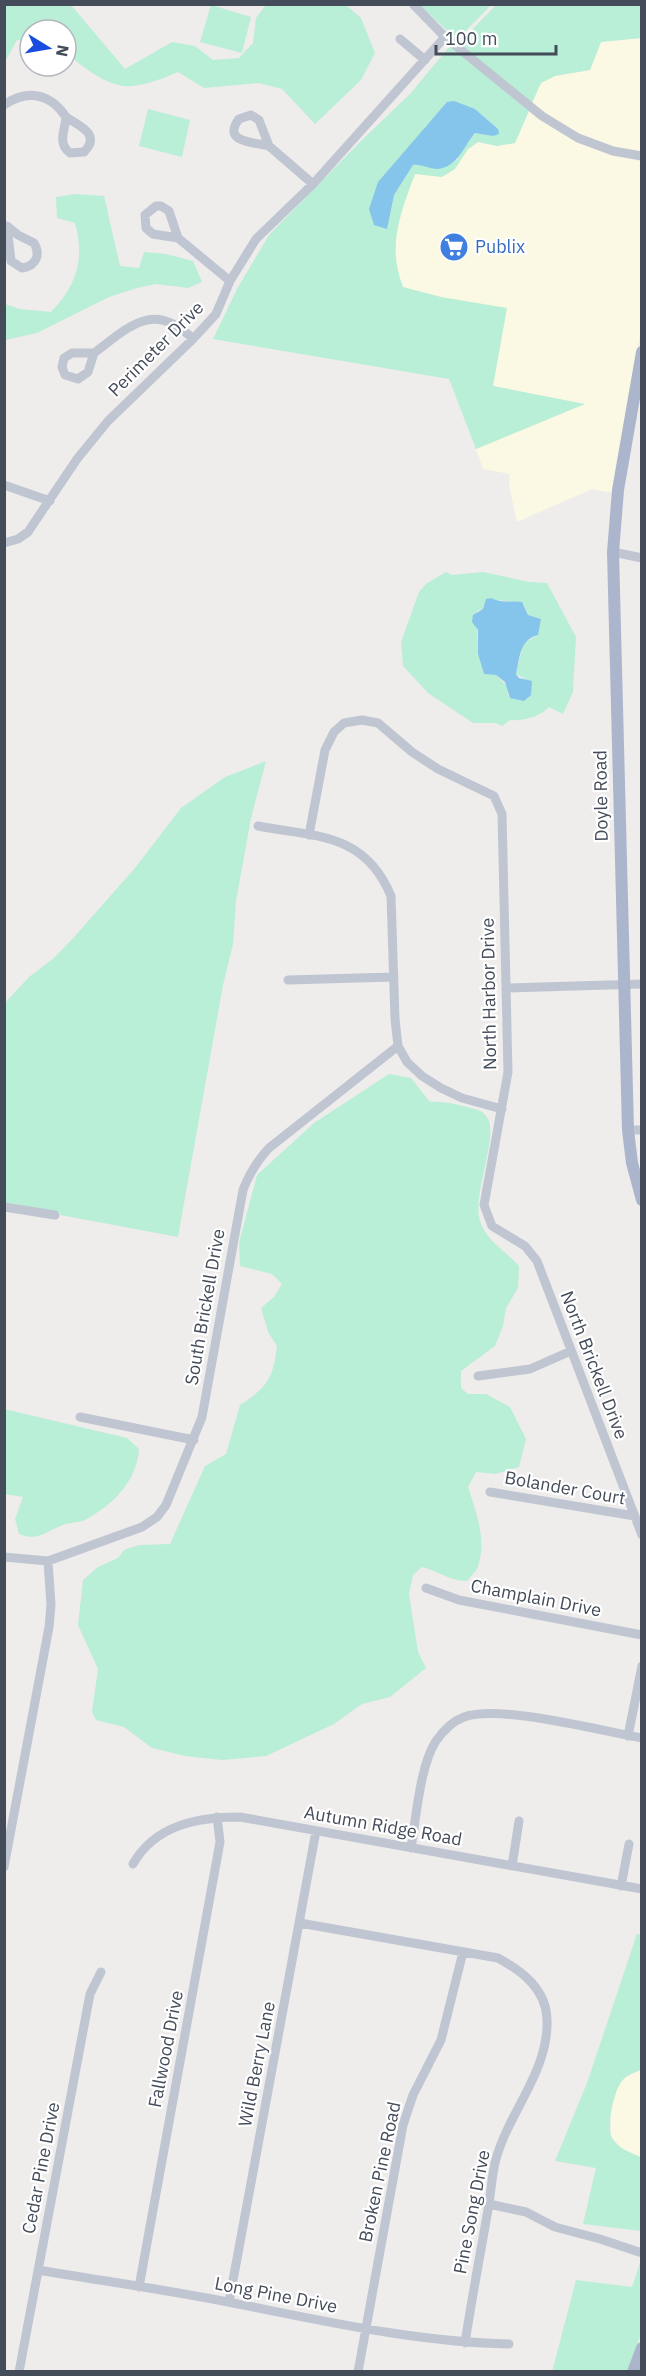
<svg xmlns="http://www.w3.org/2000/svg" width="646" height="2376" font-family="'IBM Plex Sans',sans-serif">
	<style>
		.commercial { fill: #fbf9e3 }
		.green { fill: #b9eed7; fill-rule: evenodd }
		.water { fill: #85c5ec }
		.lines { fill: none; stroke-linecap: round; stroke-linejoin: round }
		.minor { stroke: #bfc6d2; stroke-width: 9 }
		.major { stroke: #abb6cc; stroke-width: 12 }
		.labels { text-anchor: middle; stroke-width: 4.5; stroke-linejoin: round; paint-order: stroke }
		.shop-label { font-size: 18px; fill: #366cbe; stroke: #fff; text-anchor: start }
		.street-label { font-size: 18px; fill: #444c5a; stroke: #fff }
	</style>
	<rect width="100%" height="100%" fill="#efecec"/>
	<path class="commercial" d="M 641,38 L 641,152 L 614,147 L 580,134 L 544,113 L 532,103 L 540,83 L 555,76 L 590,70 L 601,42 Z
		M 529,111 L 575,141 L 612,155 L 641,161 L 641,328 L 613,493 L 592,489 L 517,522 L 509,485 L 510,474 L 483,469 L 476,449 L 584,404 L 492,386 L 441,297 L 403,287 L 396,268 L 394,242 L 404,202 L 415,173 L 455,169 L 468,149 L 478,142 L 497,146 L 515,143 Z
		M 641,2070 L 641,2157 L 621,2148 L 611,2136 L 611,2109 L 618,2086 L 624,2078 Z"/>
	<path class="green" d="M 5,4 L 71,5 L 125,69 L 172,42 L 195,46 L 213,60 L 239,58 L 253,43 L 256,18 L 266,5 L 346,5 L 361,18 L 375,53 L 361,80 L 315,124 L 282,89 L 259,83 L 204,88 L 178,72 C 165,78 138,88 123,86 C 101,82 82,66 66,53 L 66,30 L 30,30 L 30,41 L 17,40 L 5,62 Z
		M 211,5 L 251,17 L 242,53 L 200,42 Z
		M 420,5 L 491,5 L 457,40 Z
		M 496,5 L 641,5 L 641,38 L 601,42 L 590,70 L 555,76 L 541,83 L 532,103 L 459,43 Z
		M 450,46 L 529,111 L 515,143 L 497,146 L 478,142 L 468,149 L 455,169 L 442,177 L 415,174 C 400,214 387,246 403,287 L 441,297 L 507,308 L 493,386 L 585,404 L 476,449 L 449,379 L 213,339 L 237,289 L 269,235 L 362,140 L 410,94 ZM 475,109 L 498,129 L 493,136 L 476,133 L 464,145 L 457,160 L 435,169 L 421,164 L 413,165 L 394,195 L 426,125 Z
		M 148,109 L 190,120 L 182,157 L 139,146 Z
		M 75,194 L 104,196 L 120,266 L 139,268 L 144,252 L 166,254 L 193,261 L 202,282 L 188,288 L 156,284 L 137,288 L 109,297 L 37,333 L 5,340 L 5,304 L 20,309 L 51,312 C 77,285 85,259 75,223 L 57,218 L 56,197 Z
		M 446,572 L 452,575 L 483,572 L 529,582 L 547,583 L 576,637 L 573,692 L 563,714 L 549,707 C 540,717 523,721 510,720 L 502,726 L 496,723 L 473,723 L 428,693 L 403,666 L 401,642 L 419,592 L 426,584 ZM 495,600 L 518,602 L 524,605 L 528,615 L 541,619 L 536,636 L 523,644 L 516,674 L 525,679 L 531,695 L 508,695 L 507,686 L 496,675 L 484,674 L 478,654 L 477,611 L 483,609 L 484,604 Z
		M 266,761 L 251,818 L 236,901 L 233,944 L 223,985 L 178,1237 L 60,1215 L 60,1212 L 5,1203 L 4,1004 L 29,977 L 54,958 L 75,936 L 135,868 L 181,808 L 225,777 Z
		M 389,1074 L 411,1078 L 430,1102 C 443,1101 455,1104 467,1107 C 474,1109 483,1110 487,1117 C 499,1134 474,1191 479,1217 C 484,1240 505,1250 519,1266 L 518,1288 L 506,1308 L 503,1326 L 495,1346 L 461,1371 L 461,1388 L 468,1394 L 486,1394 L 510,1407 L 526,1439 L 519,1467 L 495,1474 L 476,1472 L 468,1487 C 476,1512 487,1540 478,1566 C 477,1571 470,1577 467,1581 C 450,1581 438,1571 422,1567 L 413,1575 L 409,1594 L 418,1652 L 426,1668 L 390,1697 L 362,1704 L 334,1724 L 266,1756 L 222,1760 L 185,1756 L 152,1748 L 124,1727 L 96,1720 L 92,1712 L 98,1669 L 78,1625 L 83,1580 L 98,1567 L 118,1558 L 124,1550 L 139,1545 L 170,1544 L 205,1466 L 226,1454 L 240,1405 C 268,1387 273,1378 277,1346 L 268,1332 L 261,1308 L 274,1297 L 282,1284 L 272,1274 L 240,1266 L 239,1243 L 257,1175 L 314,1123 Z
		M 4,1409 L 127,1438 L 139,1449 C 137,1481 113,1505 85,1520 C 78,1523 70,1522 63,1525 C 46,1531 38,1542 19,1534 L 15,1519 L 23,1497 L 5,1494 Z
		M 637,1934 L 642,1935 L 641,2070 C 636,2072 629,2074 625,2078 C 614,2086 607,2124 611,2136 C 616,2148 631,2153 641,2157 L 641,2231 L 583,2224 L 596,2168 L 555,2161 L 587,2083 Z
		M 641,2260 L 641,2334 L 628,2371 L 552,2372 L 576,2280 L 632,2287 Z"/>
	<path class="water" d="M 454,101 L 475,109 L 498,129 L 499,134 L 493,136 L 475,133 C 463,147 458,167 437,169 C 429,169 421,164 413,165 L 394,195 L 387,229 L 374,225 L 369,209 L 378,182 L 447,102 Z
		M 491,598 C 500,603 512,601 522,602 L 528,615 L 541,619 L 538,635 C 519,640 520,658 516,674 L 519,678 L 532,681 L 531,695 L 524,701 L 510,698 L 505,682 L 496,675 L 484,674 L 478,654 L 478,630 L 472,622 L 473,615 L 483,609 L 486,599 Z"/>
	<g class="lines">
		<path class="minor" d="M 413,4 L 445,37 L 542,116 L 578,138 L 613,151 L 642,156
			M 400,39 L 425,60
			M 4,105 C 27,89 50,93 66,117
			M 251,115 L 259,120 L 269,146 C 255,142 221,143 239,119 Z
			M 66,117 C 78,125 102,134 84,152 L 70,153 C 57,143 65,131 66,117 Z
			M 269,146 L 313,184
			M 156,206 L 161,206 L 169,211 L 178,238 L 153,234 L 146,228 L 145,215 Z
			M 7,226 L 18,235 L 34,243 C 41,255 36,266 22,268 L 11,261 Z
			M 178,238 L 230,281
			M 72,353 L 94,353 L 88,372 L 78,379 L 65,375 L 62,367 L 64,358 Z
			M 94,353 C 130,326 154,300 193,339
			M 4,485 L 50,501
			M 4,543 L 18,539 L 28,532 L 77,459 L 108,421 L 193,339 L 216,314 L 230,281 L 256,239 L 313,184 L 445,37
			M 613,552 L 642,558
			M 258,826 C 317,837 365,833 391,896 L 395,1019 L 398,1046 L 407,1062 L 422,1076 L 441,1088 L 462,1098 L 502,1109
			M 309,835 L 325,750 L 334,732 L 344,723 L 362,720 L 378,723 L 412,752 L 438,769 L 494,796 L 502,814 L 508,1072 L 484,1205 L 492,1226 L 525,1246 L 537,1261 L 642,1535
			M 288,980 L 394,977
			M 507,988 L 642,984
			M 628,1130 L 642,1130
			M 4,1207 L 55,1215
			M 478,1376 L 530,1369 L 571,1351
			M 80,1417 L 194,1440
			M 490,1492 L 635,1516
			M 4,1557 L 48,1561 L 142,1527 L 157,1517 L 166,1505 L 202,1417 L 243,1190 C 249,1174 257,1161 269,1148 L 398,1046
			M 426,1588 L 459,1600 L 642,1635
			M 628,1736 L 642,1666
			M 411,1848 C 416,1819 420,1765 436,1741 C 443,1731 453,1721 464,1717 C 500,1704 601,1731 642,1738
			M 133,1864 C 155,1825 198,1817 240,1817 L 642,1889
			M 512,1866 L 519,1821
			M 4,1867 L 49,1627 L 51,1605 L 48,1561
			M 621,1886 L 629,1844
			M 300,1923 L 498,1958 C 522,1971 546,1989 547,2019 C 549,2073 507,2113 495,2163 C 492,2176 491,2190 489,2204 C 481,2250 472,2297 465,2343
			M 489,2204 L 526,2212 L 555,2227 L 600,2239 L 642,2253
			M 38,2270 C 103,2281 168,2290 233,2303 C 325,2321 415,2342 509,2344
			M 139,2287 L 220,1842 L 217,1817
			M 229,2302 L 316,1831
			M 19,2372 L 90,1994 L 101,1972
			M 358,2372 L 403,2125 L 413,2095 L 441,2040 L 463,1952"/>
		<path class="major" d="M 642,352 L 618,490 L 613,552 L 628,1130 L 632,1163 L 642,1200
			M 633,2372 L 642,2348"/>
	</g>
	<defs>
		<g id="supermarket-disc" transform="scale(1.5)"><circle r="9.5" fill="#3f7fe0" stroke="#fff"/><path d="M-6-5.5h2.5l.6 2H6L4.5 2H-2.5L-4.4-4H-6ZM-1.5 3.2a1.3 1.3 0 1 0 .1 0ZM3 3.2a1.3 1.3 0 1 0 .1 0Z" fill="#fff"/></g>
	</defs>
	<g fill-rule="evenodd">
		<use href="#supermarket-disc" x="454" y="247"/>
	</g>
	<g class="labels">
		<g class="shop-label">
			<text x="475" y="253">Publix</text>
		</g>
		<g class="street-label">
			<text transform="translate(156 349) rotate(-45)" y="6">Perimeter Drive</text>
			<text transform="translate(601 796) rotate(-91)" y="6">Doyle Road</text>
			<text transform="translate(489 994) rotate(-91)" y="6">North Harbor Drive</text>
			<text transform="translate(205 1307) rotate(-80)" y="6">South Brickell Drive</text>
			<text transform="translate(594 1365) rotate(69)" y="6">North Brickell Drive</text>
			<text transform="translate(565 1488) rotate(10)" y="6">Bolander Court</text>
			<text transform="translate(536 1598) rotate(11)" y="6">Champlain Drive</text>
			<text transform="translate(383 1826) rotate(10)" y="6">Autumn Ridge Road</text>
			<text transform="translate(166 2049) rotate(-79)" y="6">Fallwood Drive</text>
			<text transform="translate(257 2064) rotate(-79)" y="6">Wild Berry Lane</text>
			<text transform="translate(41 2168) rotate(-79)" y="6">Cedar Pine Drive</text>
			<text transform="translate(380 2172) rotate(-78)" y="6">Broken Pine Road</text>
			<text transform="translate(472 2212) rotate(-79)" y="6">Pine Song Drive</text>
			<text transform="translate(276 2295) rotate(11)" y="6">Long Pine Drive</text>
		</g>
	</g>
	<rect width="646" height="2376" fill="none" stroke="#444c5a" stroke-width="12"/>
	<g transform="translate(48 48) rotate(101)"><circle r="28" fill="#ffffff" stroke="#b4b7bd" stroke-width="1.5"/>
	<path d="M0-4.5L10 22L0 15L-10 22Z" fill="#174cde"/>
	<text y="-9" font-size="16" font-weight="bold" text-anchor="middle" fill="#444c5a">N</text>
	</g>
	<path d="M436 45v9h120v-9" fill="none" stroke="#444c5a" stroke-width="3"/>
	<text x="445" y="45" font-size="18" fill="#444c5a" stroke="#ffffff" stroke-width="4.5" paint-order="stroke">100 m</text>
</svg>
